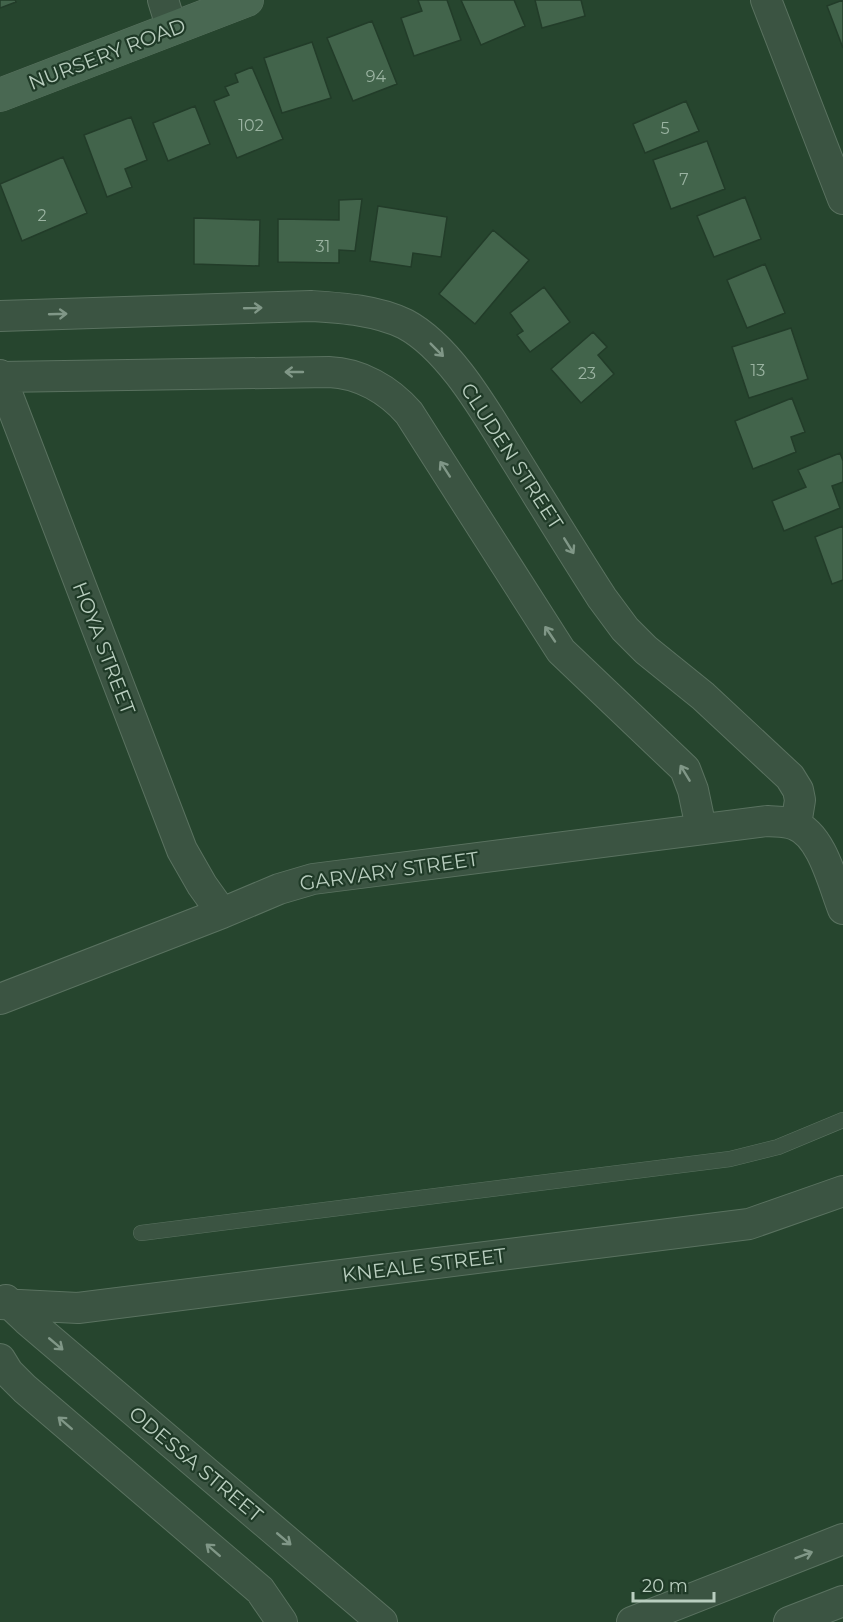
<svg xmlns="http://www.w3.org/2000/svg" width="843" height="1622" font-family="Montserrat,sans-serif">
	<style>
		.building { fill: #42644b; stroke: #223c29; stroke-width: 1.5 }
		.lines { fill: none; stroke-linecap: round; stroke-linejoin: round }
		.lane-casing { stroke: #5a7260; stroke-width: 16 }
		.street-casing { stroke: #5a7260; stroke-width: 32 }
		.secondary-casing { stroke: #5a7260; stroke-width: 34 }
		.lane { stroke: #3b5442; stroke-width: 15 }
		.street { stroke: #3b5442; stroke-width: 30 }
		.secondary { stroke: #496852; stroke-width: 33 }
		.oneway { stroke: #809787 }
		.labels { text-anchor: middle; stroke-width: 4.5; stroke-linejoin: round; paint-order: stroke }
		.number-label { font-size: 16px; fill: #9bb4a2 }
		.street-label { font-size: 20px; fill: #b9cebf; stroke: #1f3a27 }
	</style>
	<rect width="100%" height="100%" fill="#26452e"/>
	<path class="building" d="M 0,0 L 15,0 L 16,2 L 0,8 Z
		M 418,0 L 447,0 L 461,40 L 414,56 L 401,18 L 422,11 Z
		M 461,0 L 514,0 L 525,26 L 481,45 Z
		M 535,0 L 581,0 L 585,16 L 542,28 Z
		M 843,0 L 843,48 L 827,6 Z
		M 372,21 L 397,84 L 353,101 L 327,38 Z
		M 312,42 L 331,98 L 282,113 L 264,58 Z
		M 252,67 L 283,139 L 237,158 L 214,101 L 229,95 L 225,87 L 238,82 L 235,74 Z
		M 686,101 L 699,131 L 645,153 L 633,124 Z
		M 195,106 L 210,144 L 168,161 L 153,123 Z
		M 131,117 L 147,160 L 125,169 L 132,187 L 107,197 L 84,135 Z
		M 707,141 L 725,189 L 671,209 L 653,160 Z
		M 63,157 L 87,213 L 22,241 L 0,184 Z
		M 745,197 L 761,239 L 714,257 L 697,216 Z
		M 362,199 L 355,251 L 339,250 L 339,263 L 278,262 L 278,219 L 339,220 L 339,200 Z
		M 378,206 L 447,217 L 441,257 L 413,253 L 411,267 L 370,261 Z
		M 194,218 L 260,220 L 259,266 L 194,264 Z
		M 493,230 L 529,260 L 475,324 L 439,294 Z
		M 765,264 L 785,313 L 747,328 L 727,280 Z
		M 544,287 L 570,322 L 530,352 L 517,335 L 523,331 L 510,313 Z
		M 791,328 L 808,379 L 749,398 L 732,347 Z
		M 593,332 L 607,347 L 598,355 L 614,374 L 581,403 L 551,369 Z
		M 792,398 L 805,432 L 791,437 L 796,452 L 753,469 L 735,421 Z
		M 840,453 L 843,461 L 843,482 L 832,486 L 840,508 L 784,531 L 772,501 L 806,487 L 798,470 Z
		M 843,526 L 843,580 L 832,584 L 815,537 Z"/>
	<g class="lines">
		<g class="lane-casing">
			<path id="lane" d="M 141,1233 L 730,1159 L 778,1147 L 843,1120"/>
		</g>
		<g class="street-casing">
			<path id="street" d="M 163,0 L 172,29
				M 766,0 L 843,199
				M 0,316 L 311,306 C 342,308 376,310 405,324 C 452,349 489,418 517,462 C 545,507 573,553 602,598 L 625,629 L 646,650 L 703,696 L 790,777 L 798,790 L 800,800 L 796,825
				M 0,375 L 182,850 L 202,885 L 222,913
				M 0,377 L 329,372 C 360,373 389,390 409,413 L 561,651 L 685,769 L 693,790 L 701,828
				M 0,999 L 222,913 L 279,889 L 313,879 L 767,821 C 777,822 786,821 795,825 C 822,835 833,884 843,909
				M 6,1300 L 27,1320 L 382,1622
				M 0,1304 L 78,1308 L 749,1224 L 843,1191
				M 0,1359 L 8,1372 L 25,1389 L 260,1590 L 282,1622
				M 632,1622 L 843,1539
				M 789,1622 L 843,1601"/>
		</g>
		<g class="secondary-casing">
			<path id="secondary" d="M 0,95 L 247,0"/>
		</g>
		<use href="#lane" class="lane"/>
		<use href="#street" class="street"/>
		<use href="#secondary" class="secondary"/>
	</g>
	<defs><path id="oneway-shaft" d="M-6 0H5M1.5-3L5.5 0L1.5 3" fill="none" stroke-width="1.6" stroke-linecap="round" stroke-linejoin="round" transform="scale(1.5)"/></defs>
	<g class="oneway">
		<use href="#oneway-shaft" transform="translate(253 308) rotate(-2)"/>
		<use href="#oneway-shaft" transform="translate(58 314) rotate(-2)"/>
		<use href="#oneway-shaft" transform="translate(437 350) rotate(45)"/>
		<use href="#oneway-shaft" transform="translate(294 372) rotate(180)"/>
		<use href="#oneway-shaft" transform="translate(445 469) rotate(-123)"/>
		<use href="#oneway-shaft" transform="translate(569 546) rotate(58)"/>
		<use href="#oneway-shaft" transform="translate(550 634) rotate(-124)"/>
		<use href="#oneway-shaft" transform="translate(685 773) rotate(-121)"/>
		<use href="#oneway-shaft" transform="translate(56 1344) rotate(40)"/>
		<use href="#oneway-shaft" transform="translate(65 1423) rotate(-139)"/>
		<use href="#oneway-shaft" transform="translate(284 1539) rotate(40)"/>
		<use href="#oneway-shaft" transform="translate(213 1550) rotate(-139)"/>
		<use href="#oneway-shaft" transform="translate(804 1555) rotate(-21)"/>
	</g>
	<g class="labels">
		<g class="number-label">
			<text x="376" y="82">94</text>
			<text x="251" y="131">102</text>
			<text x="665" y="134">5</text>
			<text x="684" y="185">7</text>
			<text x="42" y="221">2</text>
			<text x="323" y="252">31</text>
			<text x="758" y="376">13</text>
			<text x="587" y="379">23</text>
		</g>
		<g class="street-label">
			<text transform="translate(107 54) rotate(-21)" y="7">NURSERY ROAD</text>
			<text transform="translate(512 456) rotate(57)" y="7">CLUDEN STREET</text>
			<text transform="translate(104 648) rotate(69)" y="7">HOYA STREET</text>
			<text transform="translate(389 871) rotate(-8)" y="7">GARVARY STREET</text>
			<text transform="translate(424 1265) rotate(-7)" y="7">KNEALE STREET</text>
			<text transform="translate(196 1464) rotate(40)" y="7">ODESSA STREET</text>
		</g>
	</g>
	<path d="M633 1592v9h81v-9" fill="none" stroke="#b9cebf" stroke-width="3"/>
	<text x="642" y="1592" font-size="18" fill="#b9cebf" stroke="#1f3a27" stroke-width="4.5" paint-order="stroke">20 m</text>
</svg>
